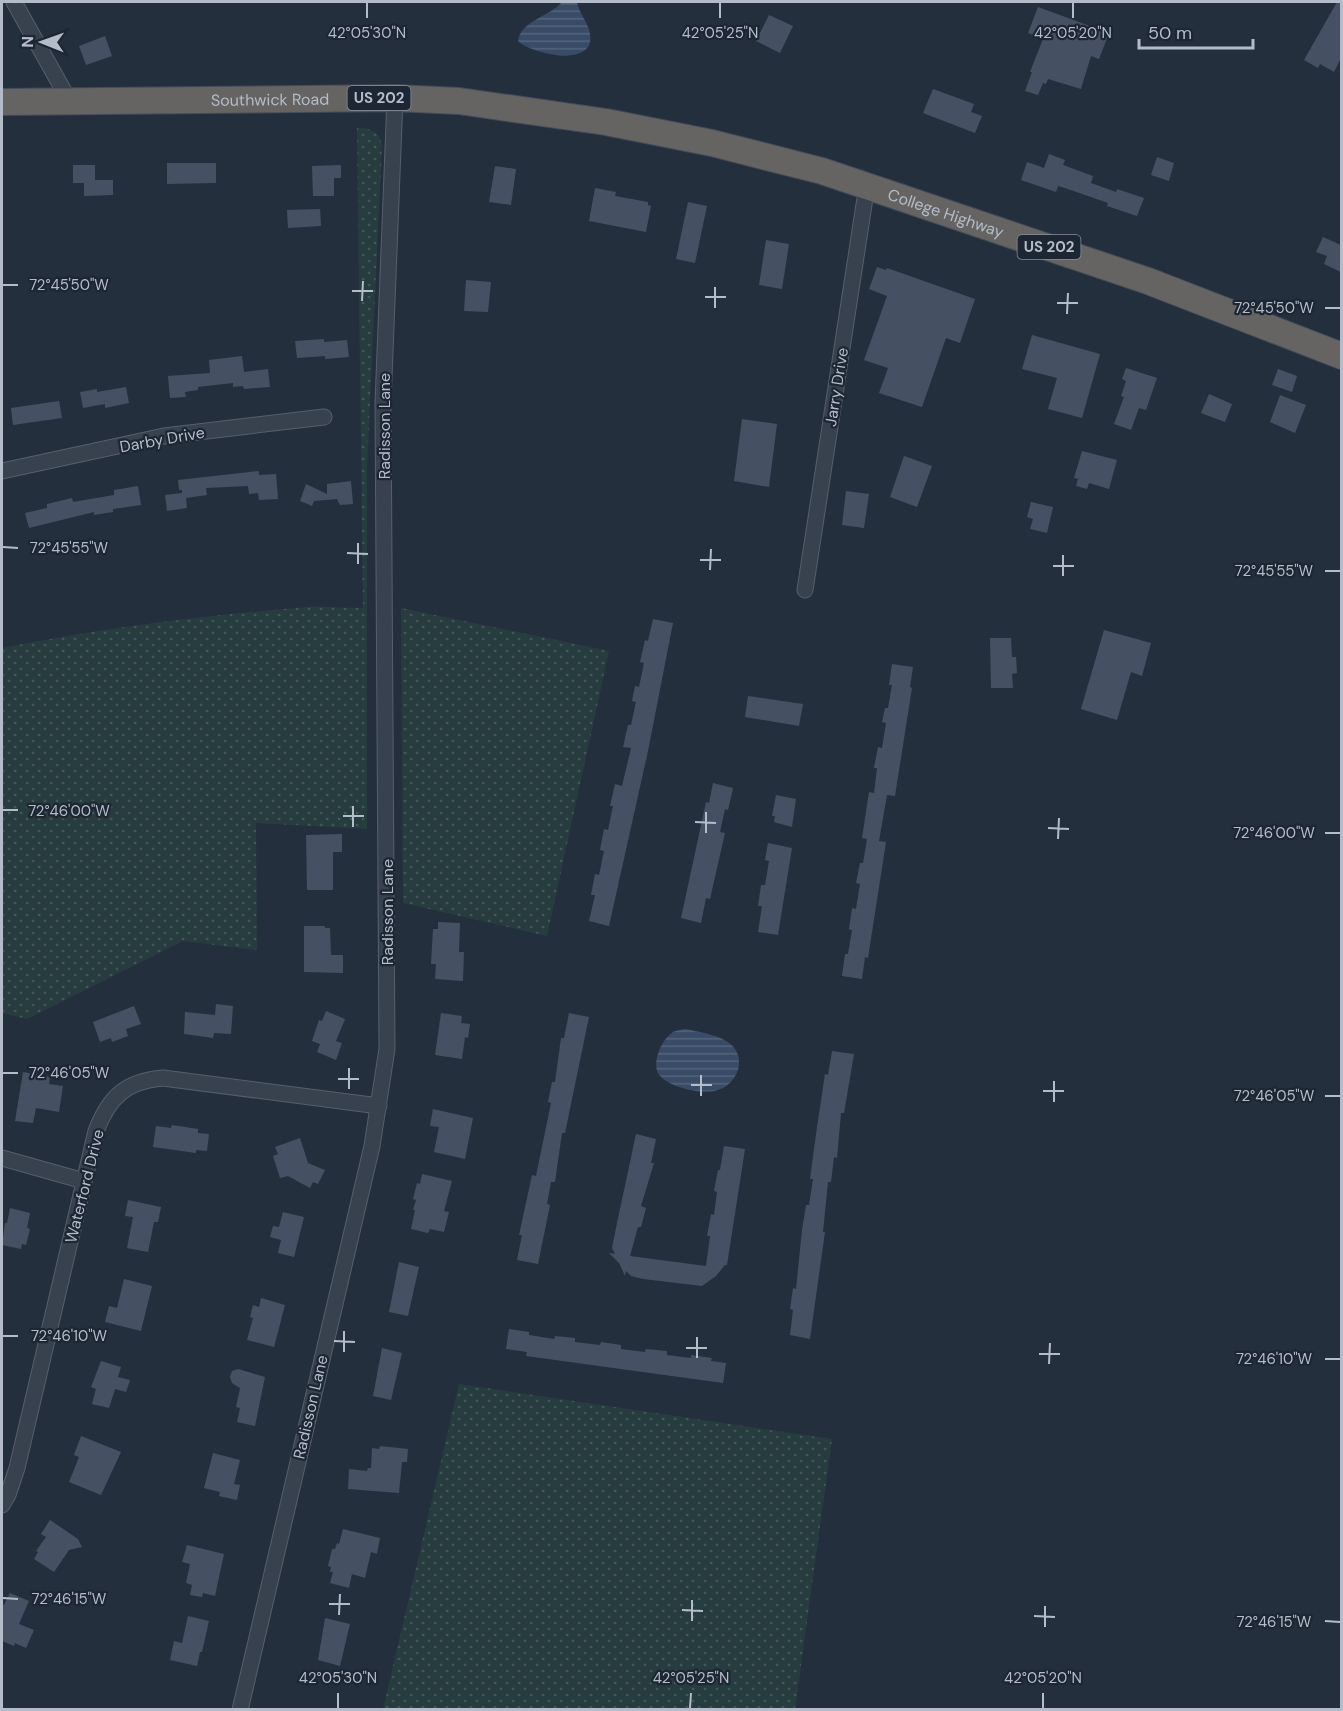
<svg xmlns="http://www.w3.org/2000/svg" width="1343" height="1711" font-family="'DM Sans',sans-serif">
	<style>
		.grass { fill: url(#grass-dots) }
		.water { fill: url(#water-rules) }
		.building { fill: #455162 }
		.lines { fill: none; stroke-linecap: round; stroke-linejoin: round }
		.minor-casing { stroke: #565f6c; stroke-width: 17 }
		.trunk-casing { stroke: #434c59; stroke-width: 28 }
		.minor { stroke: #38414e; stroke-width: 15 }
		.trunk { stroke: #656462; stroke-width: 26 }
		.ticks { fill: none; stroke: #b4bcc9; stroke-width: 2 }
		.labels { text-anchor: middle; stroke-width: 4.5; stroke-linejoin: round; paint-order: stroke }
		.shield { fill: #1d2633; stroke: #878f9c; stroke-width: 1.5 }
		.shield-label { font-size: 15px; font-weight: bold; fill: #b4bcc9 }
		.street-label { font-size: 16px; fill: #b4bcc9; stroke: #1d2633 }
		.ticks-label { font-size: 15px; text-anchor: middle; fill: #b4bcc9; stroke: #1d2633; stroke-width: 4.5; stroke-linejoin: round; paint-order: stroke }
	</style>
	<defs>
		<pattern id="grass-dots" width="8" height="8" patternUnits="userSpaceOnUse" patternTransform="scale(1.5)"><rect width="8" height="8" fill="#263c3f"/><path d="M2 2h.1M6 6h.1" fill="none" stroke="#435659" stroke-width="1.8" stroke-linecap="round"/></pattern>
		<pattern id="water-rules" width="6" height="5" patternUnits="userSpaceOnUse" patternTransform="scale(1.5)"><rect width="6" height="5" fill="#394c67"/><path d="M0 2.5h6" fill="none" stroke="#53647b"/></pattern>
	</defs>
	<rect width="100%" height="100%" fill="#242f3e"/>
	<path class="grass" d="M 357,128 C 370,128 379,131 382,145 L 367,466 L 367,829 L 256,823 L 257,950 L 183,941 L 27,1019 L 2,1013 L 2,648 C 102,628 205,615 308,607 C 326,606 345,608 363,608 Z
		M 401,608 L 609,651 L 547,936 L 403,903 Z
		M 459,1384 L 832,1439 L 795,1709 L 383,1709 Z"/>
	<path class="water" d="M 562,2 L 577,2 C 579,15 593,27 590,42 C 585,66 530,53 518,41 C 520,21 551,16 562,2 Z
		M 686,1029 C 698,1032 715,1034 726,1041 C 748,1053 740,1083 718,1090 C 703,1095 667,1088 658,1073 C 652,1061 662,1039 673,1032 C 677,1030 681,1030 686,1029 Z"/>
	<path class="building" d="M 1337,2 L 1341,2 L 1341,58 L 1334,72 L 1320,64 L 1318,68 L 1304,60 Z
		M 1038,7 L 1109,33 L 1099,59 L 1091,56 L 1081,89 L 1048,79 L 1046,84 L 1043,83 L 1038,95 L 1025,91 L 1032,72 L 1030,72 L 1043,39 L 1028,33 Z
		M 769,15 L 793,26 L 780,53 L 756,41 Z
		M 105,36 L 112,56 L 86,65 L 79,46 Z
		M 933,89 L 974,104 L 971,112 L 982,116 L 975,133 L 923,113 Z
		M 1049,154 L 1065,160 L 1063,165 L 1093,176 L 1091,183 L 1116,192 L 1117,189 L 1144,198 L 1137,216 L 1107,206 L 1108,203 L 1068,189 L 1058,186 L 1056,192 L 1021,180 L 1027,162 L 1044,168 Z
		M 1157,157 L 1174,163 L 1169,181 L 1151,175 Z
		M 167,163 L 216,163 L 216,183 L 167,184 Z
		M 73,165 L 95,165 L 95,180 L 113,180 L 113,195 L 84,196 L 84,183 L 73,183 Z
		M 341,165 L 341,178 L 334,178 L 334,196 L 313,196 L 312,166 Z
		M 495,166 L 516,169 L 511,205 L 489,202 Z
		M 595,188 L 616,192 L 615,196 L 648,202 L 648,205 L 651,206 L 646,232 L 589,221 Z
		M 688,202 L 707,206 L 695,263 L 676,259 Z
		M 320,209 L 321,226 L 288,228 L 287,210 Z
		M 1323,237 L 1341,245 L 1341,272 L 1324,264 L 1327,256 L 1316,252 Z
		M 766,240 L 789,244 L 782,289 L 759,285 Z
		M 877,267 L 886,270 L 887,268 L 975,299 L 960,343 L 946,338 L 922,407 L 879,393 L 888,368 L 864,360 L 887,296 L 869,289 Z
		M 466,280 L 491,282 L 488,312 L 464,311 Z
		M 1032,335 L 1100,354 L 1082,418 L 1048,409 L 1057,378 L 1022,369 Z
		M 324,339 L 324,342 L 347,340 L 349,357 L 325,359 L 325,356 L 297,358 L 295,341 Z
		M 242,356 L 244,372 L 268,369 L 270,387 L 244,389 L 243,386 L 233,387 L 233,383 L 198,387 L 198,390 L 185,392 L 186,397 L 170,398 L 168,376 L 210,373 L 209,360 Z
		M 1126,368 L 1157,378 L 1146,410 L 1139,408 L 1131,430 L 1114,424 L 1124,397 L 1121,396 L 1126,381 L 1122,379 Z
		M 1278,369 L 1297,376 L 1292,392 L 1272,385 Z
		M 126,387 L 129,403 L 105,408 L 105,404 L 83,408 L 80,392 L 97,389 L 97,392 Z
		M 1209,394 L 1232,404 L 1225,422 L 1201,413 Z
		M 1280,395 L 1306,405 L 1295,433 L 1270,422 Z
		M 59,401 L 62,418 L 13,425 L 11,408 Z
		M 742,419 L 777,424 L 769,487 L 734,481 Z
		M 1082,451 L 1117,460 L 1109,489 L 1089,483 L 1087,489 L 1076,486 L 1078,479 L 1074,478 Z
		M 904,456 L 932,466 L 917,507 L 890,497 Z
		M 259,471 L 259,475 L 276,474 L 278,499 L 259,500 L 258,493 L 249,494 L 248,486 L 206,488 L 207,495 L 186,498 L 187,508 L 167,511 L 165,495 L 182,493 L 182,490 L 179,490 L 178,480 Z
		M 351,481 L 353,504 L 340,505 L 337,499 L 314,501 L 312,506 L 300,501 L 306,484 L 327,494 L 327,484 Z
		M 138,486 L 141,505 L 113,509 L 113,512 L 94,515 L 94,512 L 29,528 L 25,513 L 47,508 L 47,504 L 72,498 L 73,502 L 114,495 L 114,490 Z
		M 846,491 L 869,494 L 864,528 L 842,525 Z
		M 1031,502 L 1053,507 L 1047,533 L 1030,529 L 1033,519 L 1027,517 Z
		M 653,619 L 673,623 L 648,751 L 609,926 L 589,921 L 595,895 L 591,895 L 595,874 L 599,875 L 604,851 L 600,850 L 604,829 L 608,830 L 613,806 L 610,806 L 615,784 L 622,786 L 631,748 L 623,747 L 628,725 L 631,725 L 636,702 L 632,701 L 635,686 L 639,687 L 644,663 L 640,662 L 645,640 L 648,641 Z
		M 1104,630 L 1151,643 L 1142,676 L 1131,672 L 1117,720 L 1081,709 Z
		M 990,638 L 1011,638 L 1012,657 L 1016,657 L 1017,673 L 1012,674 L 1013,688 L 991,688 Z
		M 892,664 L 913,667 L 910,687 L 912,688 L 895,796 L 887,795 L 879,841 L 886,842 L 868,958 L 865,957 L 862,979 L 842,976 L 845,954 L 848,954 L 852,930 L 849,929 L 852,908 L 856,909 L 860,884 L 856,883 L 860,863 L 863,863 L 867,839 L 862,838 L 869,792 L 874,793 L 877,768 L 874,768 L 878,747 L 882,748 L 886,723 L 882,722 L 885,708 L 888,708 L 892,685 L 889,685 Z
		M 748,696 L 803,704 L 799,726 L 745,717 Z
		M 713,783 L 733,788 L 728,810 L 725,809 L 720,832 L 725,833 L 710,899 L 706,898 L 701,923 L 681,918 L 706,802 L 709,803 Z
		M 776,795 L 796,799 L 792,827 L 774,822 L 775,816 L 772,816 Z
		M 342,834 L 342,852 L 333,852 L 333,890 L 307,890 L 306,835 Z
		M 768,843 L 792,848 L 778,935 L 758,932 L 762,906 L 758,906 L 761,885 L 765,885 L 769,861 L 765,860 Z
		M 438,922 L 460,923 L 459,952 L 464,952 L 463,981 L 435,979 L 436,964 L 431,964 L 433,929 L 438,929 Z
		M 304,926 L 325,926 L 325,928 L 330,928 L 331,955 L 343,955 L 343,973 L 304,972 Z
		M 216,1004 L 233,1006 L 231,1034 L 214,1033 L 213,1038 L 184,1034 L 185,1012 L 215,1015 Z
		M 134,1006 L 141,1024 L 126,1029 L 128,1036 L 112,1042 L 111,1038 L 100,1042 L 93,1022 Z
		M 326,1011 L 345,1019 L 336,1041 L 342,1043 L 336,1060 L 317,1052 L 320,1044 L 312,1041 L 319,1020 L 322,1021 Z
		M 441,1013 L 462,1016 L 461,1023 L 470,1024 L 468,1038 L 465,1037 L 462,1059 L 435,1055 Z
		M 569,1013 L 589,1017 L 565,1133 L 562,1133 L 555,1182 L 551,1182 L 547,1204 L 550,1205 L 538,1264 L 517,1260 L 522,1235 L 519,1235 L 532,1175 L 536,1176 L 551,1103 L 548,1102 L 552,1082 L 555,1082 L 561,1038 L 564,1038 Z
		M 832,1051 L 854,1054 L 844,1113 L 841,1113 L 837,1158 L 834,1157 L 831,1182 L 828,1182 L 823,1232 L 825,1232 L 810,1339 L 790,1335 L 793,1310 L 790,1309 L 793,1288 L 796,1289 L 802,1230 L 806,1205 L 809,1205 L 813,1179 L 810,1179 L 816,1134 L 825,1074 L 828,1075 Z
		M 23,1072 L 50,1077 L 49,1084 L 63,1086 L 59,1112 L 36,1108 L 33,1123 L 15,1121 Z
		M 433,1109 L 473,1118 L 465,1159 L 434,1152 L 439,1127 L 430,1126 Z
		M 172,1125 L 198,1129 L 198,1133 L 209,1134 L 207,1151 L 196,1150 L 196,1153 L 153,1147 L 156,1126 L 171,1128 Z
		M 636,1134 L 656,1139 L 651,1163 L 654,1163 L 641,1206 L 646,1208 L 641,1227 L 638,1227 L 630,1256 L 706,1266 L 710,1236 L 707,1236 L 711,1214 L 714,1215 L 717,1192 L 714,1191 L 718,1170 L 720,1170 L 724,1146 L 745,1149 L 727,1265 L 725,1265 L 716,1276 L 702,1286 L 643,1279 L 631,1276 L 626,1271 L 625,1276 L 619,1263 L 609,1253 L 615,1254 L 612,1248 L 617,1223 Z
		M 300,1138 L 308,1163 L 325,1170 L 318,1184 L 313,1182 L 310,1188 L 288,1176 L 280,1178 L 273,1156 L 278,1154 L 275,1147 Z
		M 422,1174 L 452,1181 L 444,1211 L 449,1212 L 444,1232 L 430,1229 L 428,1233 L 411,1229 L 415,1210 L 413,1210 L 416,1200 L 413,1199 L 417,1183 L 420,1184 Z
		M 128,1200 L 161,1207 L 158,1222 L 154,1222 L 148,1252 L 127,1248 L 133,1217 L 125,1216 Z
		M 10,1208 L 30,1213 L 27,1228 L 30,1229 L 26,1245 L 22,1244 L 21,1249 L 2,1245 L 5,1223 L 7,1223 Z
		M 283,1212 L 304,1217 L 294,1257 L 278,1253 L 281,1240 L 270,1237 L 273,1226 L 279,1227 Z
		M 399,1262 L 419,1267 L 408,1316 L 389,1312 Z
		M 124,1279 L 152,1286 L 141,1331 L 105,1322 L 109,1306 L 117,1308 Z
		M 261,1298 L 285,1305 L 274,1347 L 247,1340 L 253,1318 L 250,1317 L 253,1305 L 259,1307 Z
		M 509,1329 L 529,1332 L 529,1335 L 554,1339 L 555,1336 L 575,1338 L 575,1342 L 600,1345 L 601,1342 L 621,1345 L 621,1349 L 645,1352 L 646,1349 L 667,1351 L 667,1355 L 691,1358 L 691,1355 L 712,1358 L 711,1361 L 726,1363 L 723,1383 L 526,1356 L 527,1352 L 506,1349 Z
		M 382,1348 L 402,1353 L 391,1400 L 373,1396 Z
		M 101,1361 L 121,1367 L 118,1377 L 130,1380 L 126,1392 L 115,1389 L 109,1408 L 92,1404 L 96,1389 L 91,1387 Z
		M 238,1369 L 265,1377 L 255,1426 L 237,1422 L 240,1408 L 236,1407 L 240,1388 L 232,1383 L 230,1377 L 232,1371 Z
		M 81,1436 L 121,1452 L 101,1495 L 69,1482 L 79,1457 L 74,1455 Z
		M 380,1446 L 408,1449 L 407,1462 L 402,1462 L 399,1493 L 348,1489 L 349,1469 L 367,1471 L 368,1468 L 371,1468 L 372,1448 L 379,1449 Z
		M 213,1453 L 240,1460 L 234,1484 L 240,1485 L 237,1500 L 219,1496 L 220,1492 L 204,1488 Z
		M 50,1520 L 78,1539 L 82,1547 L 69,1550 L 54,1572 L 34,1559 L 38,1552 L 36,1551 L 46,1537 L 41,1534 Z
		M 343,1529 L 380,1538 L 377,1554 L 371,1552 L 365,1578 L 352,1574 L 349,1588 L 330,1583 L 333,1572 L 330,1572 L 331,1567 L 328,1566 L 332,1549 L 335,1549 L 337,1543 L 339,1544 Z
		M 187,1545 L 224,1554 L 215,1596 L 203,1593 L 202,1597 L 190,1595 L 192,1585 L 186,1583 L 190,1564 L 182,1562 Z
		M 10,1593 L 29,1601 L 19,1624 L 34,1630 L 26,1648 L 15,1643 L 14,1646 L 2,1641 L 2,1604 L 4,1605 Z
		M 188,1616 L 209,1621 L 202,1652 L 200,1652 L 197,1666 L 170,1660 L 174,1641 L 182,1643 Z
		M 325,1618 L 350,1624 L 340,1666 L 318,1660 Z"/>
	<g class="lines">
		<g class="minor-casing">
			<path id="minor" d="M 14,2 L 70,102
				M 2,471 L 164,436 L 324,417
				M 805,590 L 867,185
				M 2,1158 L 84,1181
				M 2,1505 L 8,1495 L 17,1468 L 96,1131 C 109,1097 126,1081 163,1078 L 379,1106
				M 240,1710 L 372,1146 L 387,1049 L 383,403 L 395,98"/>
		</g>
		<g class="trunk-casing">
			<g id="trunk">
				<path id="s1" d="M 2,102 L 395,98 L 459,101 L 606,122 L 712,143 L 822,171 L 1148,281 L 1342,356"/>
			</g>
		</g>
		<use href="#minor" class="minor"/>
		<use href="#trunk" class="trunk"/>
	</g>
	<path class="ticks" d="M 367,18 L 367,3M 720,18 L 720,3M 1073,18 L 1073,3M 3,285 L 18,285M 352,291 L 373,291M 705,297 L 726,297M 362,301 L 363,281M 1057,303 L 1078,303M 715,308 L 715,287M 1325,308 L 1340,308M 1067,314 L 1068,293M 3,547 L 18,548M 347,553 L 368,554M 700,560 L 721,560M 358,564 L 358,543M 1053,566 L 1074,566M 710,570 L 711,549M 1325,571 L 1340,571M 1063,576 L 1063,555M 3,810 L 18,810M 343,816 L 364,816M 695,822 L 716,823M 353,827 L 353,806M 1048,828 L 1069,829M 706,833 L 706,812M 1325,833 L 1340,833M 1058,839 L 1059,818M 3,1073 L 18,1073M 338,1079 L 359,1079M 691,1085 L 712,1085M 349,1089 L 349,1068M 1043,1091 L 1064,1091M 701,1096 L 701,1075M 1325,1096 L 1340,1096M 1054,1102 L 1054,1081M 3,1336 L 18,1336M 334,1341 L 355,1342M 686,1348 L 707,1348M 344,1352 L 344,1331M 1039,1354 L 1060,1354M 697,1358 L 697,1337M 1325,1359 L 1340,1359M 1049,1364 L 1050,1343M 3,1598 L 18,1599M 329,1604 L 350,1604M 682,1610 L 703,1611M 339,1615 L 340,1594M 1034,1616 L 1055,1617M 692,1621 L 692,1600M 1325,1621 L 1340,1622M 1045,1627 L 1045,1606M 338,1708 L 338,1693M 690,1708 L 691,1693M 1043,1708 L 1043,1693"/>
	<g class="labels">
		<g class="shield">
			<rect x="347.5" y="86" width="63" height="24" rx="4.5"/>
			<rect x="1017.5" y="235" width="63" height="24" rx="4.5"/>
		</g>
		<g class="shield-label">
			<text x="379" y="103">US 202</text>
			<text x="1049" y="252">US 202</text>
		</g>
		<g class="street-label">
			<text dy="6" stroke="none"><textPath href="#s1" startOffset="268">Southwick Road</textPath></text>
			<text dy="6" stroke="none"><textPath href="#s1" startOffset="958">College Highway</textPath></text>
			<text transform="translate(836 387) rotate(-81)" y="6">Jarry Drive</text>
			<text transform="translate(384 426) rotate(-90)" y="6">Radisson Lane</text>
			<text transform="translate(162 439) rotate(-10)" y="6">Darby Drive</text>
			<text transform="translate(387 912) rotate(-90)" y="6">Radisson Lane</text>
			<text transform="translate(84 1186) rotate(-76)" y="6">Waterford Drive</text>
			<text transform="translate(310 1407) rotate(-77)" y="6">Radisson Lane</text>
		</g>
	</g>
	<g class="ticks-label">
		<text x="367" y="38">42°05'30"N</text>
		<text x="720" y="38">42°05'25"N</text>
		<text x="1073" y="38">42°05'20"N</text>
		<text x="69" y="290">72°45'50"W</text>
		<text x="1274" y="313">72°45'50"W</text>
		<text x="69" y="553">72°45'55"W</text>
		<text x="1274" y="576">72°45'55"W</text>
		<text x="69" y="816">72°46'00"W</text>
		<text x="1274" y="838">72°46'00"W</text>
		<text x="69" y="1078">72°46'05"W</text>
		<text x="1274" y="1101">72°46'05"W</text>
		<text x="69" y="1341">72°46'10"W</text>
		<text x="1274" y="1364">72°46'10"W</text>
		<text x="69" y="1604">72°46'15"W</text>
		<text x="1274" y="1627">72°46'15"W</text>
		<text x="338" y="1683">42°05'30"N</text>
		<text x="691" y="1683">42°05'25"N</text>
		<text x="1043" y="1683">42°05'20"N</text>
	</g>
	<rect width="1343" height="1711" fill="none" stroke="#b4bcc9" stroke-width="6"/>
	<g transform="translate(42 42) rotate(271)" stroke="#1d2633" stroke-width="4.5" paint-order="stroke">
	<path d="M0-4.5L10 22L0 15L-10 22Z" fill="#b4bcc9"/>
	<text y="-9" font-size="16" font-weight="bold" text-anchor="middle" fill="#b4bcc9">N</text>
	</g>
	<path d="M1139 39v9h114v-9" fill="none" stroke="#b4bcc9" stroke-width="3"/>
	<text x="1148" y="39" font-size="18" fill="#b4bcc9" stroke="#1d2633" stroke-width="4.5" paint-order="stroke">50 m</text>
</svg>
